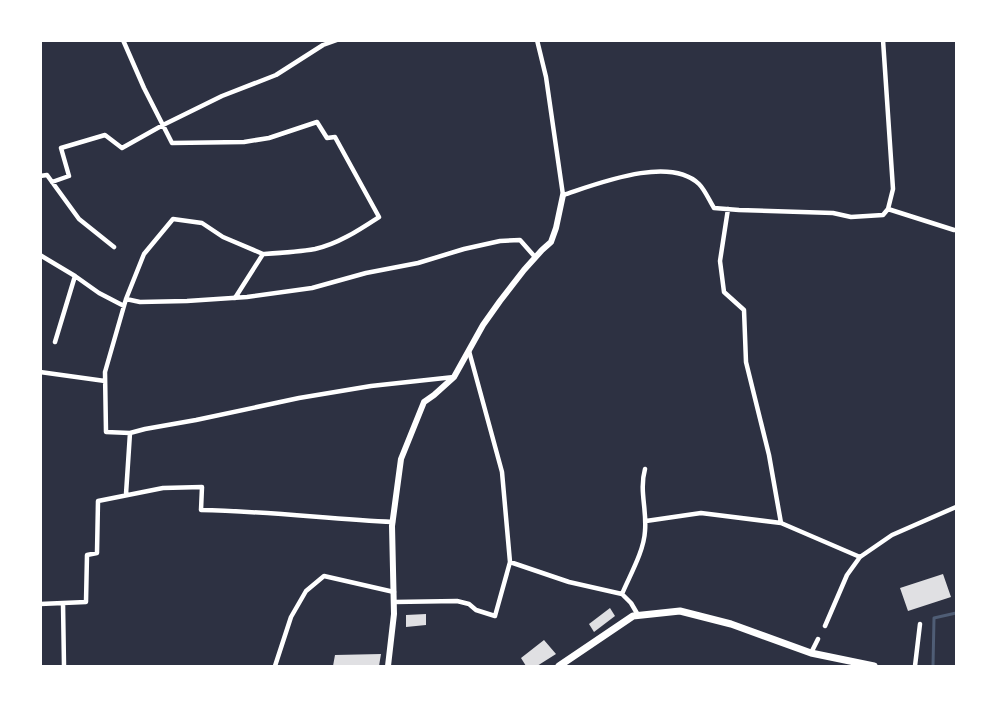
<svg xmlns="http://www.w3.org/2000/svg" width="997" height="707" font-family="'Golos Text',sans-serif">
	<style>
		.lines { fill: none; stroke-linecap: round; stroke-linejoin: round }
		.stream { stroke: #4f5d75; stroke-width: 3 }
		.building { fill: #e0e0e3 }
		.minor { stroke: #fff; stroke-width: 4.5 }
		.tertiary { stroke: #fff; stroke-width: 6 }
		.secondary { stroke: #fff; stroke-width: 7 }
	</style>
	<rect width="100%" height="100%" fill="#2d3142"/>
	<g class="lines">
		<path class="stream" d="M 933,666 L 934,618 L 956,613"/>
	</g>
	<path class="building" d="M 943,574 L 951,597 L 908,611 L 900,588 Z
		M 610,608 L 615,616 L 594,632 L 589,624 Z
		M 426,614 L 426,625 L 406,627 L 406,615 Z
		M 544,640 L 556,654 L 537,666 L 526,666 L 521,658 Z
		M 381,654 L 379,666 L 333,666 L 335,655 Z"/>
	<g class="lines">
		<path class="minor" d="M 123,40 L 144,88 L 172,143 L 244,142 L 269,138 L 317,122 L 327,138 L 335,137 L 379,217 C 359,230 338,244 315,249 C 298,252 280,253 263,254
			M 537,40 L 546,77 L 563,195 C 597,184 669,155 699,184 C 705,190 709,200 714,208 L 739,210 L 833,213 L 851,217 L 883,215 L 888,209 L 893,189 L 883,40
			M 40,176 L 47,175 L 79,219 L 114,247
			M 52,182 L 69,176 L 61,148 L 105,135 L 122,148 L 163,125 L 222,96 L 276,75 L 323,45 L 337,40
			M 728,209 L 720,261 L 724,292 L 744,310 L 746,362 L 769,455 L 781,523
			M 888,209 L 954,230 L 956,230
			M 40,255 L 75,276 L 99,293 L 124,306
			M 126,299 L 144,254 L 173,219 L 202,223 L 223,237 L 263,254 L 235,298
			M 55,342 L 75,276
			M 40,372 L 105,381
			M 130,433 L 145,429 L 196,420 L 299,398 L 371,386 L 454,377
			M 126,494 L 130,433 L 106,432 L 105,372 L 126,299 L 140,302 L 187,301 L 247,297 L 312,288 L 366,273 L 418,263 L 464,249 L 500,241 L 520,240 L 535,257
			M 646,521 L 701,513 L 781,523 L 860,557
			M 510,562 L 569,582 L 622,594
			M 394,602 L 457,601 L 469,604 L 476,610 L 495,616 L 510,562 L 502,472 L 469,351
			M 40,604 L 63,603
			M 638,615 L 631,603 L 622,594 C 630,575 644,551 645,531 C 647,509 639,491 645,469
			M 825,626 L 847,575 L 860,557 L 892,535 L 956,507
			M 811,653 L 818,639
			M 64,666 L 63,603 L 86,602 L 87,555 L 97,553 L 98,501 L 163,488 L 202,487 L 201,510 C 265,511 329,519 393,522
			M 275,666 L 291,617 L 306,591 L 324,576 L 394,592
			M 915,666 L 920,624"/>
		<path class="tertiary" d="M 388,666 L 394,614 L 392,526 L 401,459 L 424,402 L 434,395 L 454,377 L 483,325 L 500,301 L 524,270 L 542,250 L 551,242 L 556,228 L 563,195"/>
		<path class="secondary" d="M 559,666 L 633,616 L 680,611 L 731,624 L 811,653 L 874,666"/>
	</g>
	<rect width="997" height="707" fill="none" stroke="#ffffff" stroke-width="84"/>
</svg>
